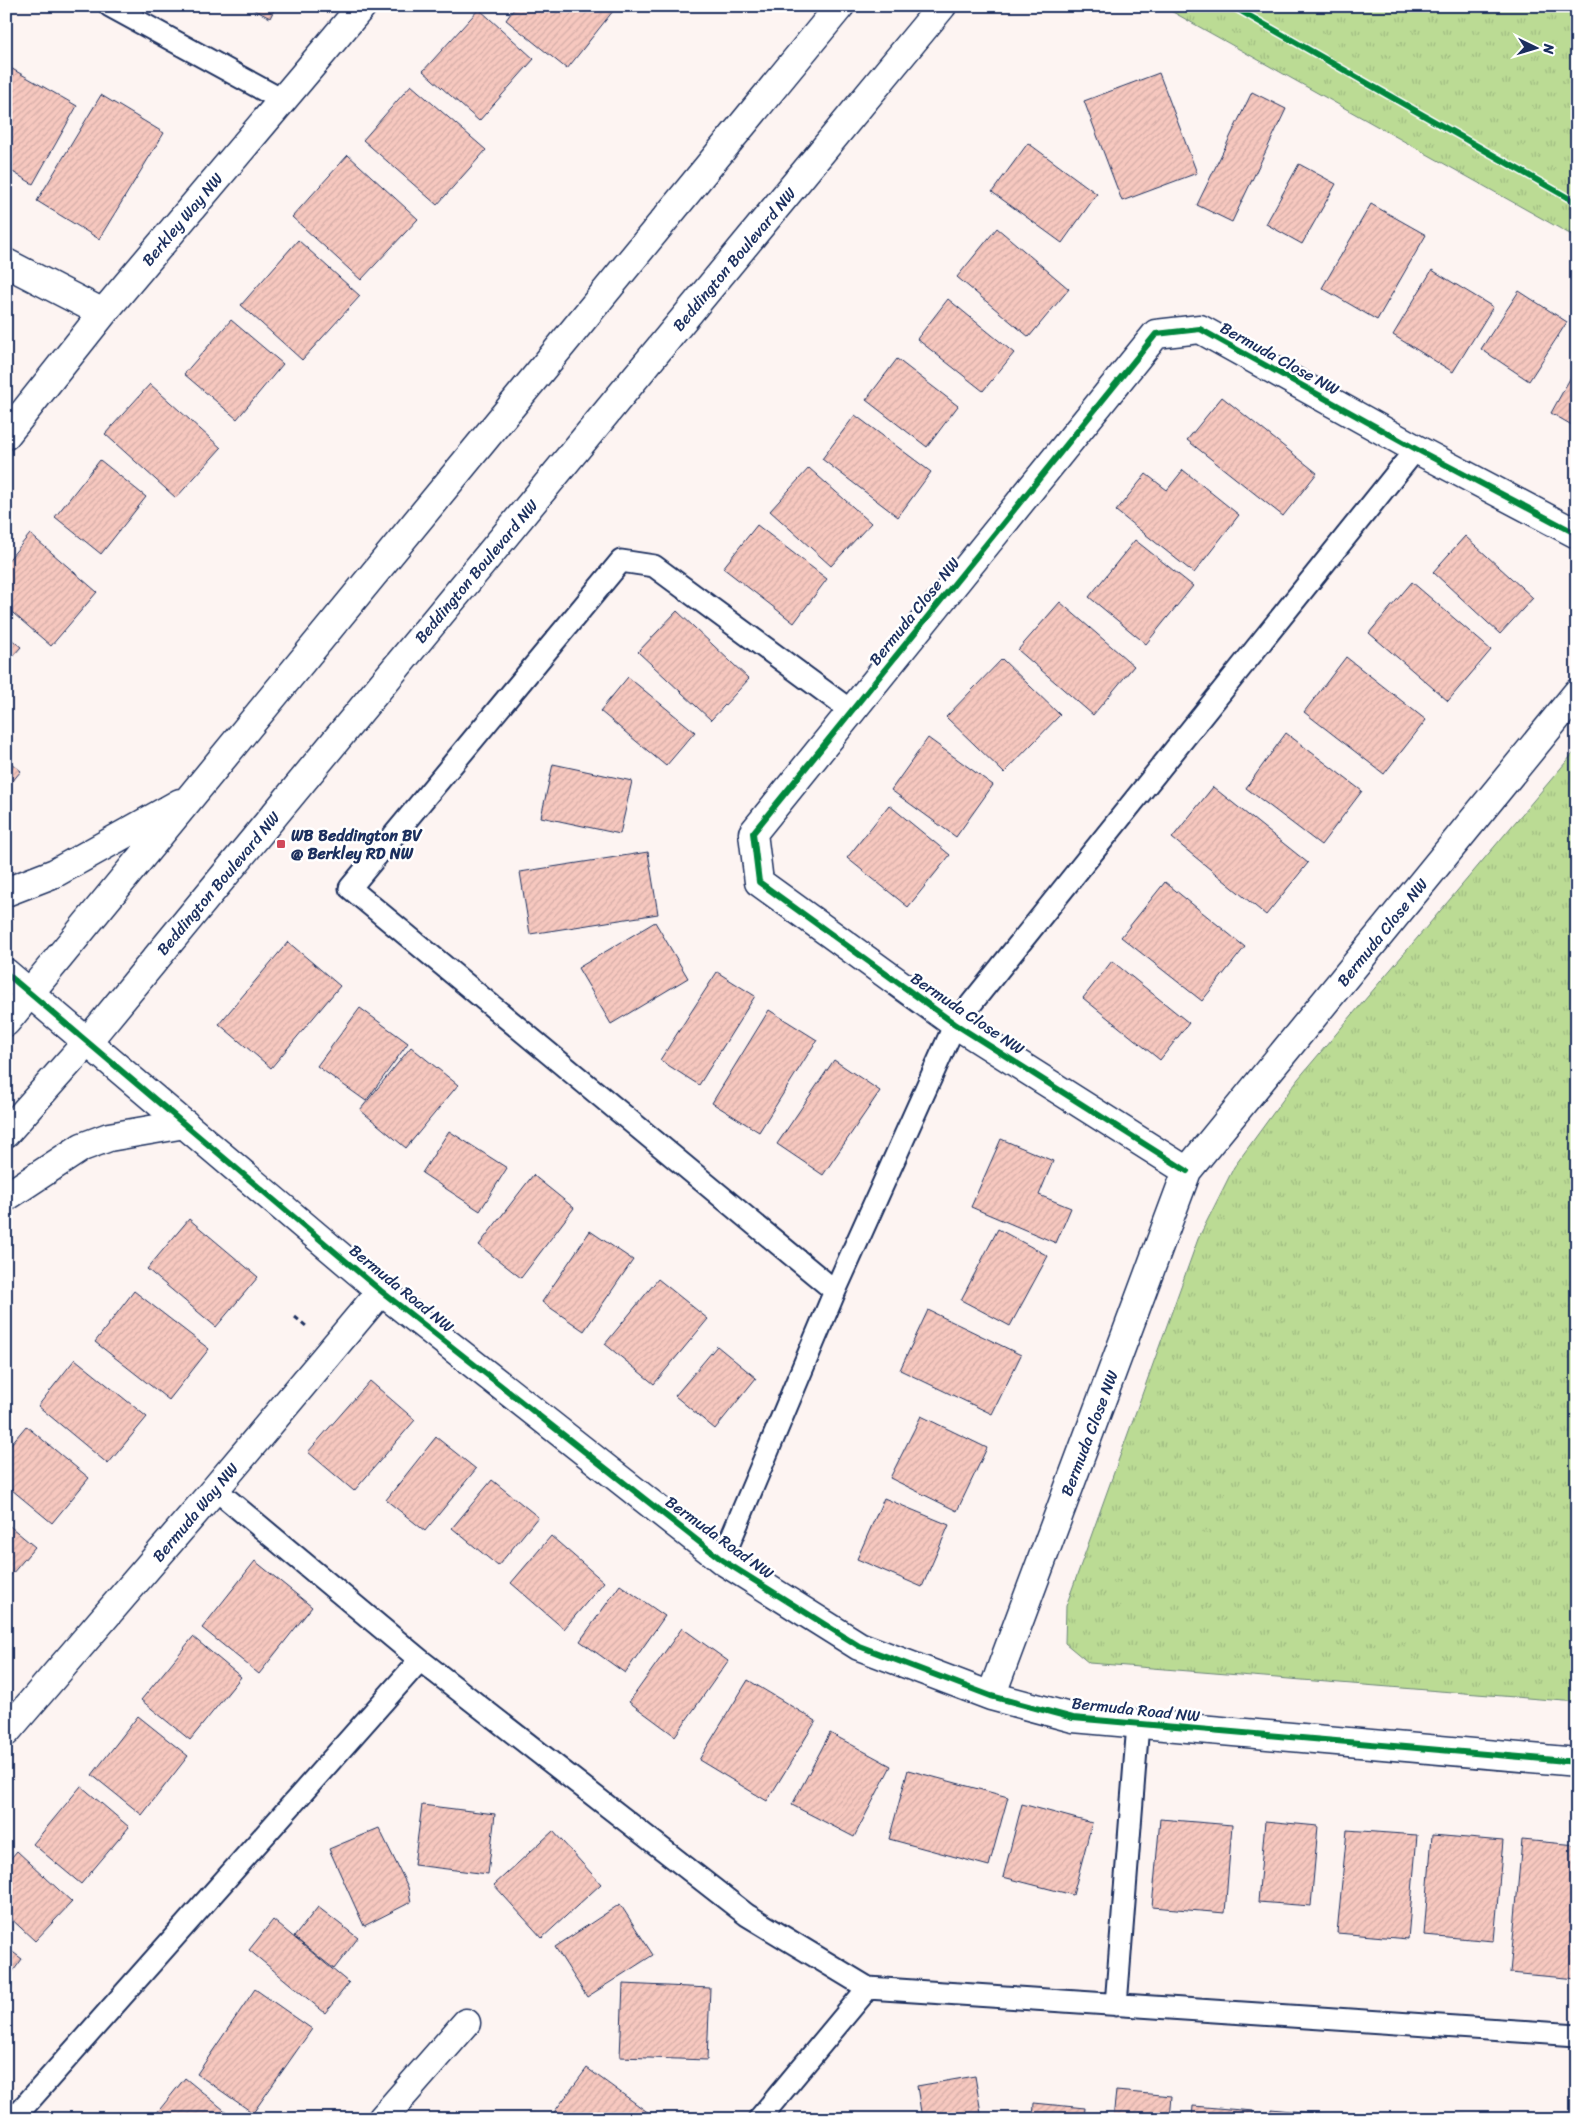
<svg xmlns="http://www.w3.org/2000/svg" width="1583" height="2125" font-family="Sriracha,sans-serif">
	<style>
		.park { fill: url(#park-tufts); stroke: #6b8579 }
		.building { fill: url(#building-hatch); stroke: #1b2f5e }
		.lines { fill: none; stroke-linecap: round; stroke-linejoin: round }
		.service-casing { stroke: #1b2f5e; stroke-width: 25 }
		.minor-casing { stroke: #1b2f5e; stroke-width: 31 }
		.secondary-casing { stroke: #1b2f5e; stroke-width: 31 }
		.path { stroke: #1b2f5e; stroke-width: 3; stroke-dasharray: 5 4; stroke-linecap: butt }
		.service { stroke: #fff; stroke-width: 21 }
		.minor { stroke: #fff; stroke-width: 28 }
		.secondary { stroke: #fff; stroke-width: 28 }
		.cycleway-casing { stroke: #fff; stroke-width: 9 }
		.cycleway { stroke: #00873e; stroke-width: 6 }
		.poi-dot { fill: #d1495b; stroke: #fff; stroke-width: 2 }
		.labels { text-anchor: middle; stroke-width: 5; stroke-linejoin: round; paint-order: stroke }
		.street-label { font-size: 16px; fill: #1b2f5e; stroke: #fff }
		.poi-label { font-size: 16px; font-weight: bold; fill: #1b2f5e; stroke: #fff; text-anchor: start }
	</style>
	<defs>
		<pattern id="park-tufts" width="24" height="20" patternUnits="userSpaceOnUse" patternTransform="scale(1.25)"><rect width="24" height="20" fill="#bbdb94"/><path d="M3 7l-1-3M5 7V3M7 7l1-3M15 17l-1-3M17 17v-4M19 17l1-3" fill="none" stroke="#a0bc82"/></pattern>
		<pattern id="building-hatch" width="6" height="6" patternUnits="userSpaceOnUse" patternTransform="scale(1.25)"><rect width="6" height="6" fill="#f7c8bf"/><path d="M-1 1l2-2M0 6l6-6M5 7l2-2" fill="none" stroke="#d3aca7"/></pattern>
	</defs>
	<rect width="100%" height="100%" fill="#fdf4f2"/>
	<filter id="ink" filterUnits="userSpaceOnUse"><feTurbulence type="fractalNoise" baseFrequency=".02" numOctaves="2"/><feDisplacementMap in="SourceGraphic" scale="10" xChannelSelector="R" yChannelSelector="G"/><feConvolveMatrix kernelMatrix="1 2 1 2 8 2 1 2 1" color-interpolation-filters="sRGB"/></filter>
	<g filter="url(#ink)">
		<path class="park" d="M 1162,6 L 1577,6 L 1577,238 Z
			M 1577,749 L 1577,1702 L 1089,1663 L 1065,1643 L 1066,1606 L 1198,1239 L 1234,1167 L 1298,1079 Z"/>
		<path class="building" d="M 247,6 L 276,6 L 270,18 Z
			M 516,6 L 617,6 L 567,69 L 506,20 Z
			M 479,9 L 534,59 L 479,121 L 423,71 Z
			M 7,66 L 77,106 L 33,184 L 6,168 Z
			M 1159,73 L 1197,173 L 1122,201 L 1084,101 Z
			M 411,85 L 486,150 L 437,205 L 363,140 Z
			M 1252,92 L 1286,109 L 1232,222 L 1197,205 Z
			M 101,95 L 164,133 L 99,239 L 37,201 Z
			M 1028,143 L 1097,194 L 1062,243 L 992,192 Z
			M 348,155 L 418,219 L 361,280 L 292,217 Z
			M 1299,164 L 1336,184 L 1302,244 L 1266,224 Z
			M 1371,204 L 1426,235 L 1377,320 L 1322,288 Z
			M 997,228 L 1069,289 L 1029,337 L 957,277 Z
			M 298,240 L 360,296 L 302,360 L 241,305 Z
			M 1432,270 L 1493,307 L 1453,372 L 1393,335 Z
			M 1519,291 L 1567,322 L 1529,381 L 1481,349 Z
			M 948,299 L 1014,353 L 983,391 L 917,339 Z
			M 231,320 L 283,364 L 237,419 L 184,374 Z
			M 897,359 L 958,406 L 927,447 L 866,400 Z
			M 1577,366 L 1577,428 L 1551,413 Z
			M 150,384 L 221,448 L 176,498 L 105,434 Z
			M 1222,397 L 1317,473 L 1283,516 L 1187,440 Z
			M 855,415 L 931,472 L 898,517 L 822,459 Z
			M 100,460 L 146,497 L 101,554 L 55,517 Z
			M 809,468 L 871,523 L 831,566 L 770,511 Z
			M 1183,470 L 1239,515 L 1194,573 L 1116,511 L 1146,474 L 1167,490 Z
			M 757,525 L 827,579 L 794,623 L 723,568 Z
			M 30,534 L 97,592 L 51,646 L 6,607 L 6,563 Z
			M 1465,536 L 1533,598 L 1500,634 L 1433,572 Z
			M 1135,540 L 1193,586 L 1146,644 L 1089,597 Z
			M 1412,582 L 1491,650 L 1448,701 L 1369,633 Z
			M 1060,602 L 1134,666 L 1093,715 L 1018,650 Z
			M 677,611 L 749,679 L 711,720 L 638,652 Z
			M 6,635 L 21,647 L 6,664 Z
			M 1346,657 L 1426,720 L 1384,774 L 1304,712 Z
			M 1002,659 L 1060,715 L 1004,773 L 946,717 Z
			M 628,677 L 695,732 L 666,766 L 600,711 Z
			M 1286,733 L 1362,791 L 1321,845 L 1246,788 Z
			M 928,738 L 993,785 L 956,837 L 891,790 Z
			M 6,759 L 21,771 L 6,789 Z
			M 553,764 L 632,781 L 620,834 L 541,817 Z
			M 1213,787 L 1308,863 L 1266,915 L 1172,838 Z
			M 889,805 L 950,855 L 908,907 L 847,858 Z
			M 648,852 L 658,914 L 530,934 L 520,872 Z
			M 1165,882 L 1245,947 L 1202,1001 L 1121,937 Z
			M 655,922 L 688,978 L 611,1024 L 578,968 Z
			M 288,942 L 340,986 L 271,1068 L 219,1024 Z
			M 1112,961 L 1189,1023 L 1160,1060 L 1083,998 Z
			M 717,972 L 755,996 L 699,1085 L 660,1060 Z
			M 360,1008 L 408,1043 L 366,1101 L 317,1066 Z
			M 769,1010 L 817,1040 L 759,1132 L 712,1103 Z
			M 411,1047 L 458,1085 L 406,1148 L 360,1110 Z
			M 834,1060 L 880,1091 L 823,1175 L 777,1144 Z
			M 449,1131 L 507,1168 L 480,1211 L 422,1173 Z
			M 1001,1139 L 1053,1161 L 1039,1195 L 1071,1208 L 1056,1243 L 971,1207 Z
			M 533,1175 L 574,1208 L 521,1278 L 479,1245 Z
			M 189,1219 L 258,1277 L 216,1327 L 147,1269 Z
			M 998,1229 L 1048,1256 L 1010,1326 L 961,1300 Z
			M 590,1231 L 633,1260 L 584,1331 L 542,1302 Z
			M 658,1279 L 708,1319 L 654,1384 L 605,1344 Z
			M 134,1291 L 209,1349 L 169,1400 L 95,1342 Z
			M 928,1310 L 1021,1355 L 992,1414 L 900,1370 Z
			M 717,1346 L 756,1378 L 715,1429 L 675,1396 Z
			M 75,1359 L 147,1417 L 108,1464 L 38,1406 Z
			M 370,1381 L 415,1420 L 354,1491 L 308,1452 Z
			M 921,1416 L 987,1448 L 957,1511 L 890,1478 Z
			M 26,1426 L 89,1478 L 52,1523 L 6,1485 L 6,1450 Z
			M 436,1437 L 476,1469 L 425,1531 L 386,1500 Z
			M 492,1480 L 538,1517 L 498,1566 L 452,1528 Z
			M 884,1498 L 949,1525 L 922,1587 L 857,1559 Z
			M 6,1523 L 35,1547 L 6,1581 Z
			M 551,1536 L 604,1582 L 564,1629 L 511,1583 Z
			M 255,1561 L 312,1607 L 259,1674 L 202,1628 Z
			M 620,1585 L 665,1616 L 625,1673 L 580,1641 Z
			M 682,1628 L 728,1661 L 675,1736 L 629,1702 Z
			M 193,1637 L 241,1677 L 190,1740 L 141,1700 Z
			M 748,1680 L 816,1721 L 767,1801 L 699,1760 Z
			M 138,1716 L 188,1756 L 142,1815 L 92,1775 Z
			M 830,1733 L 891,1766 L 854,1837 L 792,1805 Z
			M 908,1770 L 1008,1797 L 989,1866 L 889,1839 Z
			M 81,1786 L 129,1827 L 81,1884 L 33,1844 Z
			M 1022,1804 L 1092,1823 L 1073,1895 L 1003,1877 Z
			M 422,1805 L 495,1814 L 488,1874 L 414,1865 Z
			M 1160,1819 L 1232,1825 L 1225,1913 L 1152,1907 Z
			M 1265,1821 L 1318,1826 L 1311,1906 L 1258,1902 Z
			M 379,1828 L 408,1887 L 411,1902 L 364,1926 L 329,1849 Z
			M 1347,1830 L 1417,1835 L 1408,1939 L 1337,1933 Z
			M 553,1831 L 601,1884 L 542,1938 L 494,1885 Z
			M 1432,1835 L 1503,1841 L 1494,1941 L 1424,1935 Z
			M 1522,1840 L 1577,1845 L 1577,1979 L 1510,1973 Z
			M 17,1851 L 72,1902 L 35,1941 L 6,1914 L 6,1864 Z
			M 620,1904 L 653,1955 L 587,1997 L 555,1947 Z
			M 318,1907 L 358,1938 L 334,1969 L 294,1937 Z
			M 273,1920 L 349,1983 L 325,2013 L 249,1950 Z
			M 6,1947 L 22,1959 L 6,1981 Z
			M 623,1984 L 710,1988 L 707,2060 L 620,2057 Z
			M 255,1989 L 312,2029 L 253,2113 L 197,2074 Z
			M 587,2068 L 657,2119 L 557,2119 L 552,2115 Z
			M 975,2076 L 982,2119 L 922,2119 L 917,2086 Z
			M 185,2078 L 235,2119 L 152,2119 Z
			M 1116,2091 L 1172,2096 L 1170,2119 L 1113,2119 Z
			M 1034,2103 L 1085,2108 L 1084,2119 L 1033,2119 Z
			M 1193,2106 L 1253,2111 L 1253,2119 L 1192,2119 Z
			M 1271,2109 L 1343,2116 L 1343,2119 L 1270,2119 Z
			M 1448,2114 L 1517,2119 L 1447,2119 Z"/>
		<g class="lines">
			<g class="service-casing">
				<path id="service" d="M 110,6 L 282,100
					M 835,1291 L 350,888 L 621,561 L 654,566 L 851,711
					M 215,1489 L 420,1660 L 747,1915 L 868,1988 L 1577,2035
					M 722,1560 L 835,1291 L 955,1024 L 1416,449
					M 1116,2005 L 1138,1724
					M 13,2119 L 420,1660
					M 759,2119 L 868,1988"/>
			</g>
			<g class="minor-casing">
				<path id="minor" d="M 6,263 L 103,313
					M 6,435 L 103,313 L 362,6
					M 6,973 L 381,1291 L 722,1560 L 859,1646 L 991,1696 L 1073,1718 L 1577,1762
					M 1187,1171 L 955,1024 L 759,882 L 753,833 L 1156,334 L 1200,329 L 1416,449 L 1577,534
					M 991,1696 L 1187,1171 L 1577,693
					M 6,1732 L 215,1489 L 381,1291
					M 382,2119 L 466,2023"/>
			</g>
			<g class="secondary-casing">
				<path id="secondary" d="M 6,892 L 55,873 L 180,803
					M 6,1022 L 840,6
					M 6,1133 L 87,1042 L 942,6
					M 6,1197 L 82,1147 L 109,1137 L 185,1124"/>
			</g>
			<path class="path" d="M 295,1317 L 306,1326"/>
			<use href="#service" class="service"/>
			<use href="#minor" class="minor"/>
			<use href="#secondary" class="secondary"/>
			<g class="cycleway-casing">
				<path id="cycleway" d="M 1232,6 L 1577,203
					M 6,973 L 381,1291 L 722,1560 L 859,1646 L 991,1696 L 1073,1718 L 1577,1762
					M 1187,1171 L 955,1024 L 759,882 L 753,833 L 1156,334 L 1200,329 L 1416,449 L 1577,534"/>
			</g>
			<use href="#cycleway" class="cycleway"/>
		</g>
	</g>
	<rect class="poi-dot" x="276" y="839" width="10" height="10" rx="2.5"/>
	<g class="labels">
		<g class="street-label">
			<text transform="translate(182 219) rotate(-50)" y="6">Berkley Way NW</text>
			<text transform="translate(734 259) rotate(-50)" y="6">Beddington Boulevard NW</text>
			<text transform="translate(1280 358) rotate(29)" y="6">Bermuda Close NW</text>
			<text transform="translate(476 571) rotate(-50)" y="6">Beddington Boulevard NW</text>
			<text transform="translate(914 611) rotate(-51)" y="6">Bermuda Close NW</text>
			<text transform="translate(218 883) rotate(-50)" y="6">Beddington Boulevard NW</text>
			<text transform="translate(1382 932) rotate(-51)" y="6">Bermuda Close NW</text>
			<text transform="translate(968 1013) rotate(34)" y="6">Bermuda Close NW</text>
			<text transform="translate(402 1288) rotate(39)" y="6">Bermuda Road NW</text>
			<text transform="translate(1089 1433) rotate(-69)" y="6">Bermuda Close NW</text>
			<text transform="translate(195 1512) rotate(-50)" y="6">Bermuda Way NW</text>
			<text transform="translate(720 1537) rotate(36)" y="6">Bermuda Road NW</text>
			<text transform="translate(1136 1709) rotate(6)" y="6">Bermuda Road NW</text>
		</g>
		<g class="poi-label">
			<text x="291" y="841">WB Beddington BV<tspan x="291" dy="18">@ Berkley RD NW</tspan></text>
		</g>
	</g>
	<rect width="1583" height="2125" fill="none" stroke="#fff" stroke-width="25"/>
	<rect x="12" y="12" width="1558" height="2100" fill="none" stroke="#1b2f5e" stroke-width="2" filter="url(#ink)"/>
	<g transform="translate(1536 48) rotate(95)" stroke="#ffffff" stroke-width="4" paint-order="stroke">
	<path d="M0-4L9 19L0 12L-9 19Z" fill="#1b2f5e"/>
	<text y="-8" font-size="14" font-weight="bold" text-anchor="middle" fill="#1b2f5e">N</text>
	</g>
</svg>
